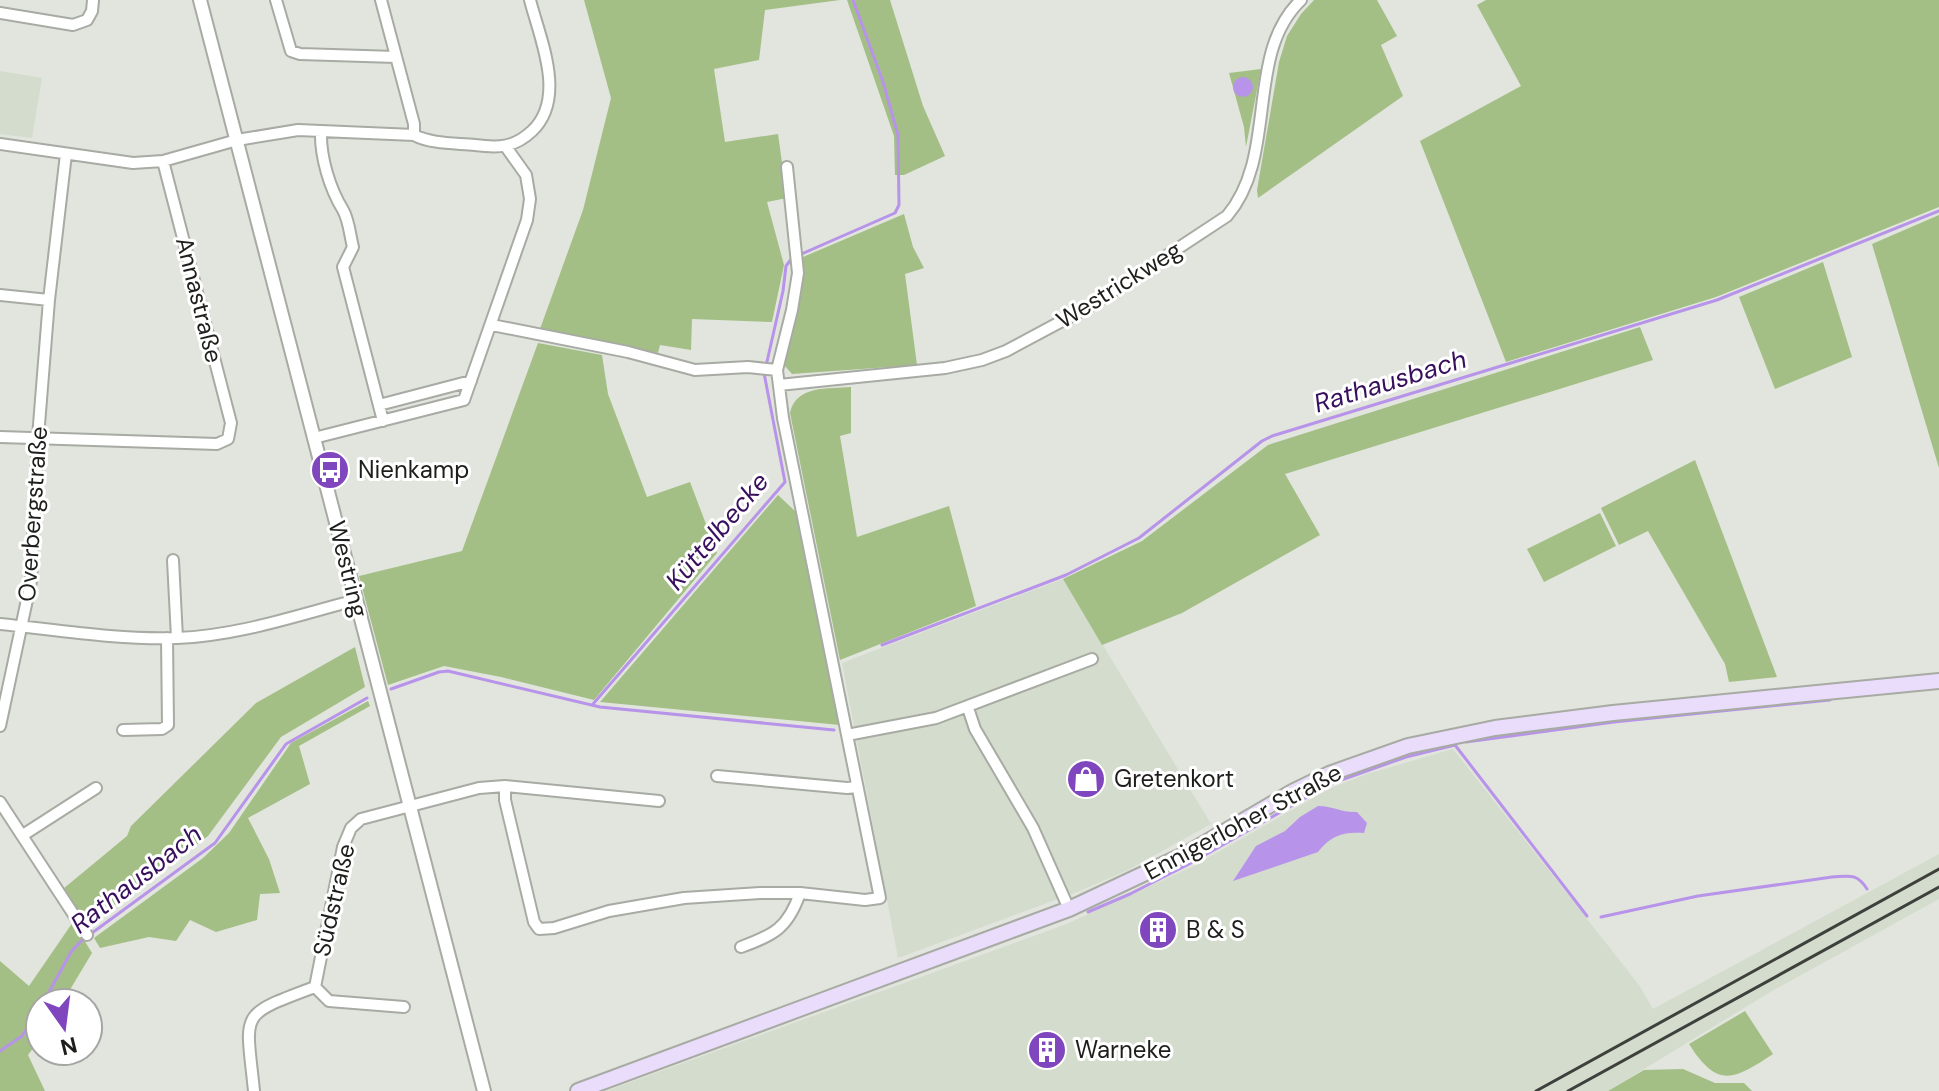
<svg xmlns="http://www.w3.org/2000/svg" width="1939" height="1091" font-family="'DM Sans',sans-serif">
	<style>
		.built { fill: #d4dccd }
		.green { fill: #a3bf86 }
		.water { fill: #b893ea }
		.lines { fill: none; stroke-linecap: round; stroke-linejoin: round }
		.stream { stroke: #b893ea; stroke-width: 3 }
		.minor-casing { stroke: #a7aba3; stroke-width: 14 }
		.tertiary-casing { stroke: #a7aba3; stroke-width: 16 }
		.secondary-casing { stroke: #a7aba3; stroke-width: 18 }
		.minor { stroke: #fff; stroke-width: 10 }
		.tertiary { stroke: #fff; stroke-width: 12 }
		.secondary { stroke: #eaddfb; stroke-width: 14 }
		.rail { stroke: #3e403c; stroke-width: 3 }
		.labels { text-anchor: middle; stroke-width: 6; stroke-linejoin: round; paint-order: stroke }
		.street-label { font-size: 24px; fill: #1e1f1c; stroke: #fff }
		.poi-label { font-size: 24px; fill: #1e1f1c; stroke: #fff; text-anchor: start }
		.water-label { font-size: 26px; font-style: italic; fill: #370f5c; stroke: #fff }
	</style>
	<rect width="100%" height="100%" fill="#e1e5dd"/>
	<path class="built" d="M 0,71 L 42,78 L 32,138 L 0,134 Z
		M 1063,579 L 1211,824 L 1126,871 L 1077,892 L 898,958 L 842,663 Z
		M 1453,749 L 1639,985 L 1653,1009 L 1939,854 L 1939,899 L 1772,991 L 1608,1091 L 606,1091 L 1064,925 L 1192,867 L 1329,789 L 1367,774 Z"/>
	<path class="green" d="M 584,0 L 840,0 L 765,10 L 759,60 L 714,69 L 725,142 L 778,134 L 787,198 L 767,202 L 784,265 L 772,322 L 692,319 L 691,350 L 660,345 L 658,353 L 540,329 L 583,210 L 611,98 Z
		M 847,0 L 890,0 L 923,106 L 945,156 L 904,175 L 895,175 L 894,136 Z
		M 1314,0 L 1377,0 L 1397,36 L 1381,45 L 1403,96 L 1258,198 L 1257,190 L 1279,62 L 1287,36 L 1301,14 Z
		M 1486,0 L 1939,0 L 1939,207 L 1716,297 L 1506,362 L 1420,141 L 1521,86 L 1477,5 Z
		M 1261,69 L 1246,147 L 1244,127 L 1229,73 Z
		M 904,214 L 913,247 L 924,268 L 905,274 L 917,365 L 792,374 L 784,365 L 802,288 L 803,257 Z
		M 1939,215 L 1939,468 L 1872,244 Z
		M 1823,262 L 1852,357 L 1775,389 L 1739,297 Z
		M 1640,327 L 1653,360 L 1285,474 L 1320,535 L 1182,613 L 1102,645 L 1063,579 L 1142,541 L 1268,445 Z
		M 538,343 L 602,355 L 608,394 L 647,497 L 690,482 L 717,553 L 594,700 L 501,677 L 444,666 L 388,685 L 359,576 L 462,551 Z
		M 851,387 L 851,433 L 840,436 L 857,537 L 949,506 L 976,606 L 840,660 L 790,413 C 796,385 828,389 851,387 Z
		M 1695,460 L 1777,677 L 1729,682 L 1725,664 L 1648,531 L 1619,545 L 1601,508 Z
		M 778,495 L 795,511 L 798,521 L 840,725 L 600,702 Z
		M 1600,513 L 1616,546 L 1544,582 L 1527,549 Z
		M 355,647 L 365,687 L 281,737 L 208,836 L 86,927 L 63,889 L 127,836 L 131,826 L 256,703 Z
		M 368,701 L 370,706 L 299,746 L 310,784 L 248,818 L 269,859 L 280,893 L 260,894 L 257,920 L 216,932 L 190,920 L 176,941 L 149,937 L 100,948 L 94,938 L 203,858 L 229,833 L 291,743 Z
		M 73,922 L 92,953 L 62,1003 L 40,1003 L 40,1039 L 28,1055 L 45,1091 L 0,1091 L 0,961 L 29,986 Z
		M 1745,1011 L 1773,1054 C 1735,1079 1718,1090 1689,1044 Z
		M 1683,1069 L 1715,1083 L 1744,1083 L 1752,1091 L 1608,1091 L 1644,1070 Z"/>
	<path class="water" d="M1233 87a10 10 0 1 1 20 0a10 10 0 1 1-20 0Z
		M 1318,806 C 1333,806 1343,813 1357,812 L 1367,823 L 1364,833 C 1343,832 1332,835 1318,852 L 1233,881 L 1256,846 L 1285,831 L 1300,817 Z"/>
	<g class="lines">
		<path class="stream" d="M 799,255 L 895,213 L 899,205 L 898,135 L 883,82 L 853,0
			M 766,366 L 783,291 L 786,266 L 792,258
			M 882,645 L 1066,575 L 1139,538 L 1262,441 L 1272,436 L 1717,300 L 1939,211
			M 391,689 L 439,672 L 448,671 L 600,707 L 834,730
			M 593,704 L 785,482 L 764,373
			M 1466,742 L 1614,722 L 1830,700
			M 1088,912 L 1130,894 L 1189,864 L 1330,784 L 1406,757 L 1455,745 L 1587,916
			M 1601,917 L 1698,896 L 1832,877 C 1850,876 1857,873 1867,889
			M 43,1003 L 71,952 L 81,941 L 215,843 L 286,744 L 367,698
			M 0,1051 L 22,1036 L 40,1008"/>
		<g class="minor-casing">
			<path id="minor" d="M 276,0 L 291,51 L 300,54 L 396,57
				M 381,0 L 414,124 L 414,135
				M 0,13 L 73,25 L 87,20 L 92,11 L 93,0
				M 321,131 C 320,157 330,189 343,210 C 349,220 350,236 353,247 L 343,267 L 383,421
				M 0,144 L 133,163 L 163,161 L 237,140 L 298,130 L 414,135 C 431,144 455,143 475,145 C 498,148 514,148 532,131 C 567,98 540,39 530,0
				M 0,295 L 49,300
				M 492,325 L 628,352 L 695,370 L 748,367 L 777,370
				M 779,385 L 945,368 L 982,360 L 1006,351 L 1092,305 L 1227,216 C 1279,155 1244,54 1301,0
				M 379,405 L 471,381
				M 0,437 L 217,444 L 228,439 L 231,423 L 163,161
				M 314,438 L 464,400 L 527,220 L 530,199 L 526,175 L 506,147
				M 173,560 L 177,638
				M 0,624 C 58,630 118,640 177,638 C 238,636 298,615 356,600
				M 968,708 L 975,729 L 1033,828 L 1069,909
				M 0,726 L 31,581 L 38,437 L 49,300 L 66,154
				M 123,730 L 162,729 L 168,725 L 167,638
				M 847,735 L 936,718 L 1092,659
				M 717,776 L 847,788 L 857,787
				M 505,786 L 505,800 L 534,922 L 539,929 L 554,928 L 609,911 L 684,898 L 760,893 L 800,893 L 865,900 L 880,898 L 783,418 L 777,370 L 792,310 L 798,273 L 787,167
				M 0,802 L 87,935
				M 23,835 L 96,788
				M 741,947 C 774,935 788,928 800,893
				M 315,987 L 343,847 L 351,828 L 361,819 L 479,788 L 505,786 L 659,801
				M 315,987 L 329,1001 L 404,1007
				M 254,1091 C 246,1011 237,1016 315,987"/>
		</g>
		<g class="tertiary-casing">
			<path id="tertiary" d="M 200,0 L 484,1091"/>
		</g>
		<g class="secondary-casing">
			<path id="secondary" d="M 578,1091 L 1069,909 L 1188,853 L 1294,791 L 1329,774 L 1408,746 L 1495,728 L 1613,713 L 1939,681"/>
		</g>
		<use href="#minor" class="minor"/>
		<use href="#tertiary" class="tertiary"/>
		<use href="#secondary" class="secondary"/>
		<path class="rail" d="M 1536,1091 L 1939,869
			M 1568,1091 L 1939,887"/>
	</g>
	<defs>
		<g id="bus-disc" transform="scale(2)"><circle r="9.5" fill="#7f46bd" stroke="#fff"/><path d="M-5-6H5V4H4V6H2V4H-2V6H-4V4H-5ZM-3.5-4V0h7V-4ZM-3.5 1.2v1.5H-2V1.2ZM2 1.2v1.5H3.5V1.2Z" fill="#fff"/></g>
		<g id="shop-disc" transform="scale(2)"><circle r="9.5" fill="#7f46bd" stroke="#fff"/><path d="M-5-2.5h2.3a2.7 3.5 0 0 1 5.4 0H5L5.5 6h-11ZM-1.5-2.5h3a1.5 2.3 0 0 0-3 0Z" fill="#fff"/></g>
		<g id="building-disc" transform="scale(2)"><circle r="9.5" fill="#7f46bd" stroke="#fff"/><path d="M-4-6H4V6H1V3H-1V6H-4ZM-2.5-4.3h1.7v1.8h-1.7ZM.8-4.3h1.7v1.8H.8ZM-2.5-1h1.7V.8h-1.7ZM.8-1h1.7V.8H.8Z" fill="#fff"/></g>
	</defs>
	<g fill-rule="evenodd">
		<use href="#bus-disc" x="330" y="470"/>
		<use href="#shop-disc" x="1086" y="779"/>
		<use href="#building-disc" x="1158" y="930"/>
		<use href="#building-disc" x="1047" y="1050"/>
	</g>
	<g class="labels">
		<g class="street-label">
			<text transform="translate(1119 285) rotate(-32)" y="8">Westrickweg</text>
			<text transform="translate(199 300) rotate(76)" y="8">Annastraße</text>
			<text transform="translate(33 514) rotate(-86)" y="8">Overbergstraße</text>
			<text transform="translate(348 569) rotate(76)" y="8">Westring</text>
			<text transform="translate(1243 822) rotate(-28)" y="8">Ennigerloher Straße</text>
			<text transform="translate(334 900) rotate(-77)" y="8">Südstraße</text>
		</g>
		<g class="poi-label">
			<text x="358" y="478">Nienkamp</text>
			<text x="1114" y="787">Gretenkort</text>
			<text x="1186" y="938">B &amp; S</text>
			<text x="1075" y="1058">Warneke</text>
		</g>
		<g class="water-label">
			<text transform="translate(1390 381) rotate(-17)" y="9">Rathausbach</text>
			<text transform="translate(717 531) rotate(-50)" y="9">Küttelbecke</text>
			<text transform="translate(136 879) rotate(-38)" y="9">Rathausbach</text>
		</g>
	</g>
	<g transform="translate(64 1027) rotate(166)"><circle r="38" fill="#ffffff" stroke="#a5a5a4" stroke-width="2"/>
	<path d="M0-6L14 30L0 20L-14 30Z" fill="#7f46bd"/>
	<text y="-12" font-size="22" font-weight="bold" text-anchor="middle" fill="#1e1f1c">N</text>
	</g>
</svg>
